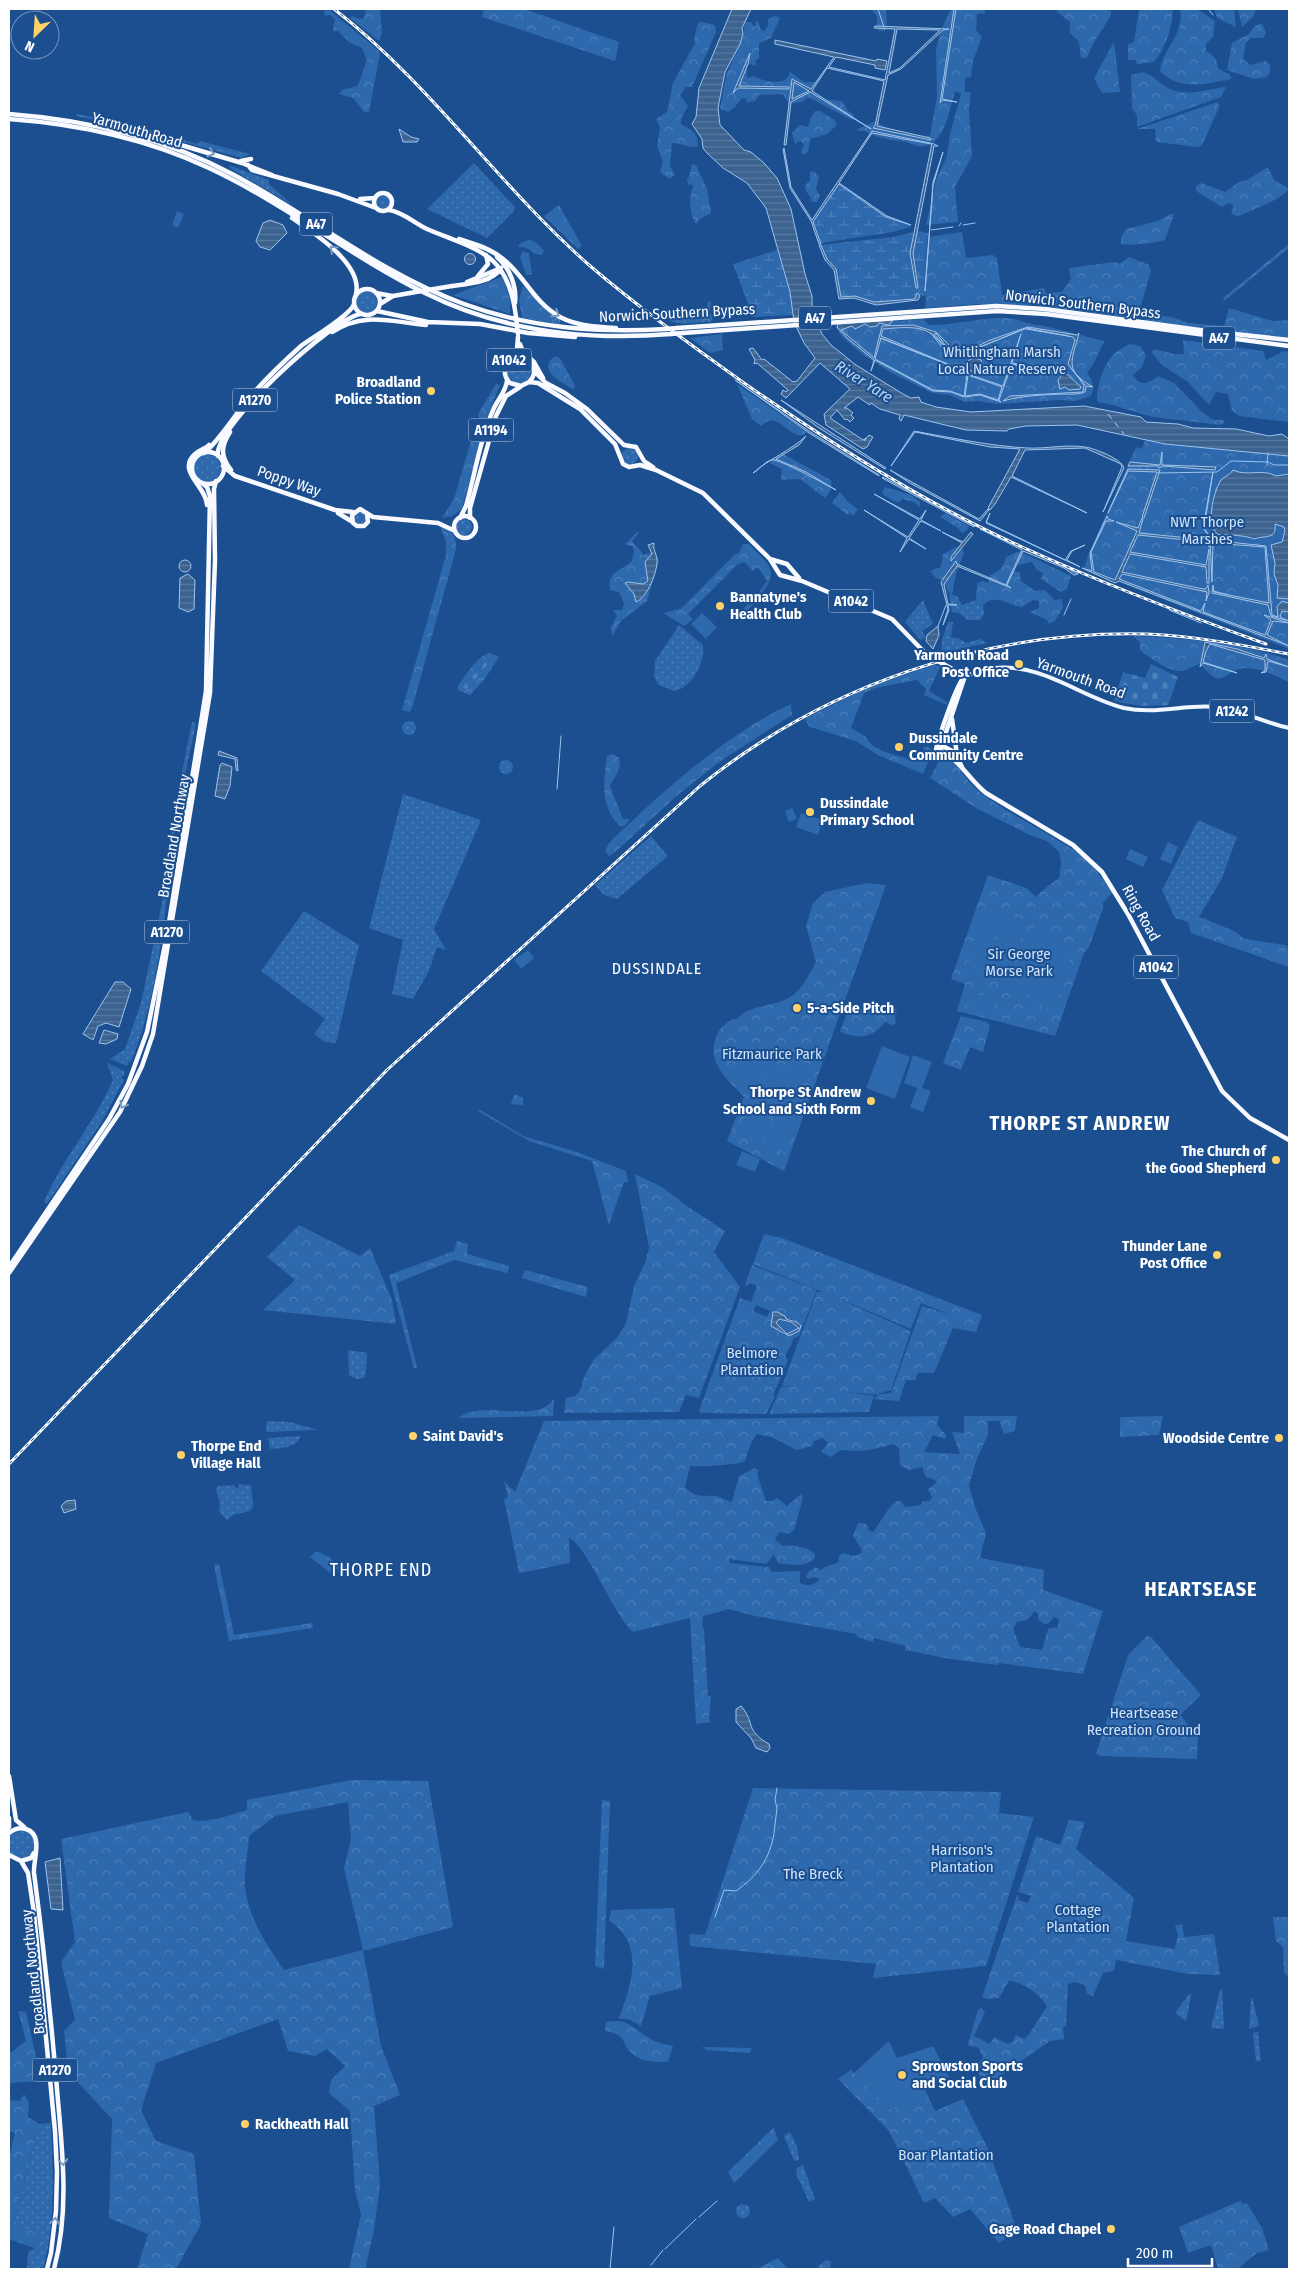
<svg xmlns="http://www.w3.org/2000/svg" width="1298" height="2278" font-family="'Fira Sans Condensed',sans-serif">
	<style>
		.grass { fill: url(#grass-dots) }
		.forest { fill: url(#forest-crowns); fill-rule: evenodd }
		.wetland { fill: url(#wetland-marsh) }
		.cemetery { fill: url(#cemetery-stones) }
		.pitch { fill: #2e69ad }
		.water { fill: url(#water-rules); stroke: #9cc4f0; fill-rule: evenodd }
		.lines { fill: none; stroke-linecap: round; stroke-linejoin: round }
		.stream { stroke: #9cc4f0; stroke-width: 1 }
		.ferry { stroke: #b5d3f5; stroke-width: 1; stroke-dasharray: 6 5; stroke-linecap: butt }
		.primary { stroke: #f0f6ff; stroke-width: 4 }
		.trunk { stroke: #f8faff; stroke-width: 4.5 }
		.rail-casing { stroke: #fff; stroke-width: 3 }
		.rail { stroke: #1b4f8f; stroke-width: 1; stroke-dasharray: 4; stroke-linecap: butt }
		.trunk-bridge { stroke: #f8faff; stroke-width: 4.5 }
		.oneway { stroke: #7e9cc1 }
		.poi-dot { fill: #ffd166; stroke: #1b4f8f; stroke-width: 2 }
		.labels { text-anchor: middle; stroke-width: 4; stroke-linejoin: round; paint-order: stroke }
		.shield { fill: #1b4f8f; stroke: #bbcadd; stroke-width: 1 }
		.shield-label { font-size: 14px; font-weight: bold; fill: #fff }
		.street-label { font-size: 15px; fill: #fff; stroke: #1b4f8f }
		.park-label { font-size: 15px; fill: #cfe3fa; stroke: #1b4f8f }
		.poi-label { font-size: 15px; font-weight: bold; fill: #fff; stroke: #1b4f8f; text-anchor: start }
		.water-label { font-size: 16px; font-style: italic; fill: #b5d3f5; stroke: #1b4f8f }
		.neighbourhood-label { font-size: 16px; letter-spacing: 1px; fill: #fff; stroke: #1b4f8f }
		.quarter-label { font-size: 18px; letter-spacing: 1px; fill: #fff; stroke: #1b4f8f }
		.district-label { font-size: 20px; font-weight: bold; letter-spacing: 1px; fill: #fff; stroke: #1b4f8f }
	</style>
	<defs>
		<pattern id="grass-dots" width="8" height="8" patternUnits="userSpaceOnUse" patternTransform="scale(1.25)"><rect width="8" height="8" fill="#2e69ad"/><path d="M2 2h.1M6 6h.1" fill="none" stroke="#4d80b9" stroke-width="1.8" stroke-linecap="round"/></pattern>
		<pattern id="forest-crowns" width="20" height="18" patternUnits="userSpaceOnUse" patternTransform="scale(1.25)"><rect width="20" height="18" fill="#2e69ad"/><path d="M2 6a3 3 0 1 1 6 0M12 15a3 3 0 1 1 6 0" fill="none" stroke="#4d80b9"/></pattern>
		<pattern id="wetland-marsh" width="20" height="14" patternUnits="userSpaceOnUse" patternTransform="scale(1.25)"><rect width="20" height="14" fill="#2e69ad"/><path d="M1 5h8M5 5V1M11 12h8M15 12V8" fill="none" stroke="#4d80b9"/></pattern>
		<pattern id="cemetery-stones" width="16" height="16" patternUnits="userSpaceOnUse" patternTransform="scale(1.25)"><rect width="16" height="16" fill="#2e69ad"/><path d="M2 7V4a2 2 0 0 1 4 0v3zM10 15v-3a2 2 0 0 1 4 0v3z" fill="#4d80b9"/></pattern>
		<pattern id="water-rules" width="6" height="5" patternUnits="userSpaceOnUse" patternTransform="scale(1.25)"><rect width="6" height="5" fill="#3c6290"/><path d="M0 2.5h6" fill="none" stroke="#597aa1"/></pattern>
	</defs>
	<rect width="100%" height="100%" fill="#1b4f8f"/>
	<path class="grass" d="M 474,163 L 515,207 L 514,211 L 487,238 L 427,209 Z
		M 229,165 L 269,180 L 269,184 L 294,206 L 231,169 Z
		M376 202a7 7 0 1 1 14 0a7 7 0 1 1-14 0Z
		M355 302a11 11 0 1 1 22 0a11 11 0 1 1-22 0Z
		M507 371a12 12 0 1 1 24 0a12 12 0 1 1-24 0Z
		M622 456a8 8 0 1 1 16 0a8 8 0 1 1-16 0Z
		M193 468a14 14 0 1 1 28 0a14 14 0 1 1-28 0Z
		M354 518a6 6 0 1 1 12 0a6 6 0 1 1-12 0Z
		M456 527a8 8 0 1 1 16 0a8 8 0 1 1-16 0Z
		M 949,594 L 957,596 L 962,605 L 976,600 L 983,605 L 984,614 L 980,620 L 967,620 L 960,613 L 952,612 Z
		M 923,600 L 933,624 L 922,631 L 926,637 L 920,640 L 905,622 Z
		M 948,622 L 953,622 L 951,637 L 960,639 L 966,643 L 980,639 L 987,643 L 941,653 L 942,640 Z
		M 679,625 L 703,645 C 705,662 693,688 674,691 L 659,685 L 654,677 L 655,661 Z
		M402 728a7 7 0 1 1 14 0a7 7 0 1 1-14 0Z
		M 192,722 L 196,723 C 190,756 181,787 176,820 C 166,898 161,989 131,1062 L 128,1061 L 129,1064 L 127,1066 L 110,1059 L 125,1049 L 141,1003 L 162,903 L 168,872 L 173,817 Z
		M499 767a7 7 0 1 1 14 0a7 7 0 1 1-14 0Z
		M 403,794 L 481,820 L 434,929 L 446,950 L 437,947 L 429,971 L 413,999 L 392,994 L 403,940 L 369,928 Z
		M 1198,820 L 1237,837 L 1222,878 L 1199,917 L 1188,922 L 1175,918 L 1162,890 Z
		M 651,836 L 668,856 L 617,899 L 604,895 L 595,885 Z
		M 304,911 L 359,945 L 336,1043 L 325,1042 L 314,1034 L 325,1019 L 261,971 Z
		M 107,1063 L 124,1071 L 125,1075 L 121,1077 L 124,1080 L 101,1123 L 47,1204 L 44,1202 C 62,1159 94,1124 113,1080 Z
		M 348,1350 L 367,1353 L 366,1373 L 364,1378 L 357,1379 L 349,1375 Z
		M 267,1421 L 290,1422 L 318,1430 L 266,1432 Z
		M 301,1436 C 296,1448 282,1448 270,1449 L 268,1438 Z
		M 237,1484 L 251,1485 L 253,1507 L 250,1511 L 233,1515 L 227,1520 L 219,1512 L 220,1504 L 216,1490 L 218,1486 L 234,1485 L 237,1489 L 239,1487 Z
		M7 1844a14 14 0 1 1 28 0a14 14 0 1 1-28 0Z
		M 1220,1990 L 1222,1990 L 1224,2029 L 1211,2028 Z
		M 1190,1993 L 1191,1996 L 1186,2021 L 1175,2013 Z
		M 1252,1997 L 1259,2026 L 1249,2029 L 1251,1998 Z
		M 1258,2032 L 1261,2061 L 1256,2061 L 1253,2033 Z
		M 51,2123 C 53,2172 56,2222 43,2269 L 27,2269 L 28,2252 L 35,2248 L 40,2250 L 14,2222 L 39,2124 Z
		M 790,2132 L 797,2146 L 799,2160 L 794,2161 L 784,2136 Z
		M 803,2165 L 815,2199 L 809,2202 L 796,2174 L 797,2168 Z
		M736 2211a7 7 0 1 1 14 0a7 7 0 1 1-14 0Z"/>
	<path class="forest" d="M 324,9 L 328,9 L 379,51 L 380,54 L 369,112 L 364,112 L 353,98 L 339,94 L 342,90 L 357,86 C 363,77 362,69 367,61 L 362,48 L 349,42 L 338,31 L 333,31 L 335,19 L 330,15 L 325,16 Z
		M 366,9 L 380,9 L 382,33 L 379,41 L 350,18 L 352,16 L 360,19 L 364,18 Z
		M 484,9 L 524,9 L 619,42 L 615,61 L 482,17 Z
		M 872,9 L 886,9 L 887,24 L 885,31 L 880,31 L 877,29 L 877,17 Z
		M 951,9 L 985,9 L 985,13 L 977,14 L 976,30 L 982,37 L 973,61 L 971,77 L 965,78 L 965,92 L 971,92 L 969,109 L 972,156 L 955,187 L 958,222 L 926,225 L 937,178 L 947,156 L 950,134 L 961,94 L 955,91 C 949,111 946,140 925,146 C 918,148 909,142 902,141 C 893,141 873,137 866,131 L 858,131 L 857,129 L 876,121 C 892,134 910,135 930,136 L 937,96 L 936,49 L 941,30 Z
		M 1057,9 L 1107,9 L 1111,11 L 1111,15 L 1093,44 L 1087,58 L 1081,58 L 1079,42 L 1070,33 L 1070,22 L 1057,12 Z
		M 1139,9 L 1173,10 C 1171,31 1167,45 1154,62 L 1137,64 L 1135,60 L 1128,60 L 1128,44 L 1134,42 Z
		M 1180,9 L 1197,9 L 1215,21 L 1213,37 L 1206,44 L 1206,51 C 1214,56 1217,58 1218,68 L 1230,75 L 1231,79 C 1207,84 1179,91 1160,71 C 1162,49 1185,35 1180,9 Z
		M 1214,9 L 1234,9 L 1236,27 L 1217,18 Z
		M 1238,9 L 1256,9 L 1253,17 L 1242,27 Z
		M 775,16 L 780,18 L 771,38 L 759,43 L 759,58 L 755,61 L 756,64 L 754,66 L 750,63 L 747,67 L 747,77 L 749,78 L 753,76 C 759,80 780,85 786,79 C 788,77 789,75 790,72 L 804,82 L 815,82 L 813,91 C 822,103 831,98 843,102 L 847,110 L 854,115 L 852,120 L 808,97 L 802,102 L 789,104 L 783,94 L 759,95 L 756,100 L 747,103 L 746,99 L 742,98 L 734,108 L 728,112 L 720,109 L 726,76 L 743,37 L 745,22 L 751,22 L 754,27 L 756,25 L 755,22 L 758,21 L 761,30 L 764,31 L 768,26 L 768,19 Z
		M 702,22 L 715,25 L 716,32 L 692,87 L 686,87 L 680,95 L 688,106 L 681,119 L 681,124 C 690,129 700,134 697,147 C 685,147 681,143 672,143 L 670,166 L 675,174 L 670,179 L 660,172 L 663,162 L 657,146 L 660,128 L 656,119 L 667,112 L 673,83 L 695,43 L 694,39 L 698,23 Z
		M 1262,23 L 1266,33 L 1263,38 L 1251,38 L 1246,42 L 1243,59 L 1250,65 L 1266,61 L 1270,65 L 1270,72 L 1267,77 L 1254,79 L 1227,70 L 1232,43 L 1249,34 L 1255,26 Z
		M 1114,42 L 1120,92 L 1102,93 L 1094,78 Z
		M 1143,72 C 1154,75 1159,84 1170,89 C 1188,97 1208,89 1226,87 L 1221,97 L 1137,127 L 1137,115 L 1132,109 L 1131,75 Z
		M 1218,102 L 1219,108 L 1202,145 L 1198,147 L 1156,142 L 1155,129 L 1137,129 Z
		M 815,111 L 820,111 L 835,120 L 837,125 L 827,134 L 810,139 L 808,152 L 803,155 L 801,152 L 804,144 L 800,141 L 795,144 L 792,133 L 800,125 L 808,127 L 811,117 Z
		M 77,114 L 129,124 L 197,144 L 200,141 L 250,154 L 242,158 L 128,127 L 76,116 Z
		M 692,164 L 696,165 L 707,189 L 711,213 L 700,219 L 696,224 C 690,215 688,197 693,187 L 691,184 L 688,185 L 687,179 L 689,177 Z
		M 1268,167 L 1274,180 L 1289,189 C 1281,200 1252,210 1239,216 L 1233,215 L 1231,211 L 1234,206 L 1229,203 L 1222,207 L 1196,191 L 1196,186 L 1201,183 L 1225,192 L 1239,182 L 1247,180 Z
		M 814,171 L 819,177 L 816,189 L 820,196 L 817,202 L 812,202 C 811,195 805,193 805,186 L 810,180 L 810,172 Z
		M 559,205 L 582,246 L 578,249 L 544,216 Z
		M 1170,214 L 1174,214 L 1165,240 C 1157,243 1129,246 1121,244 L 1121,237 L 1126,229 L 1158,221 Z
		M 962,232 L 966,258 L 993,255 L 997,258 L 1002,295 L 1044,288 L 1046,293 L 1062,292 L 1071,279 L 1069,268 L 1114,262 L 1120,264 L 1129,257 L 1149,265 L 1151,271 L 1137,319 L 1037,305 L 979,304 L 925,308 L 926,299 L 922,287 L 928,237 Z
		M 528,240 C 535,240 540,245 544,251 L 542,255 C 534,256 530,246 519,247 L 518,245 Z
		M 1289,244 L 1289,248 L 1224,301 L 1223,298 Z
		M 523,251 L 529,254 L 532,274 L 526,275 L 520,257 Z
		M 501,277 L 504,278 L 510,301 L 510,314 L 453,295 Z
		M 523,286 L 561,319 L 560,324 L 522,318 L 519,300 Z
		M 711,301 L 710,312 L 713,319 L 710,322 C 695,322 671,329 664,314 L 666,311 L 676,316 L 681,311 L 706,310 L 708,302 Z
		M 1229,308 L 1273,321 L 1289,320 L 1289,339 L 1147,322 L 1144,319 L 1148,314 L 1171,317 L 1188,323 L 1224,326 Z
		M 923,319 L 929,325 L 934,325 C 958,324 980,318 1004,318 C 1020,318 1026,325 1041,325 L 1104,341 L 1094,363 L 1087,373 C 1093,381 1095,386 1091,396 L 1076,401 L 1060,400 L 996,404 L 978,401 L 965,402 L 949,395 L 932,393 L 890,372 L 862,354 L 843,338 L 835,326 Z
		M 722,334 L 723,350 L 710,353 L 690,338 Z
		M 1183,340 L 1263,351 L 1266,360 L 1284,351 L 1289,352 L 1289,422 L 1239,416 L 1232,411 L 1228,394 L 1216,392 L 1209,405 L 1188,382 L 1162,365 L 1151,352 L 1155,349 L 1174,354 L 1184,354 Z
		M 1130,344 L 1140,346 L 1146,355 L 1142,367 L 1133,375 C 1141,388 1148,383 1158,376 L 1174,383 L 1203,413 L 1214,420 L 1224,420 L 1224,423 L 1220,425 C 1198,422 1176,420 1154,417 C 1134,413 1119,405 1098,402 C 1094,392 1104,366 1111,357 C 1115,352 1123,347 1130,344 Z
		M 555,356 L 560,358 L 575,386 L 573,389 C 562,383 536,369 555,356 Z
		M 496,384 L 500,385 L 485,422 L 480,423 L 478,414 Z
		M 737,384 L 806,432 L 805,434 C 792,442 779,413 766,422 C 764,423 763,425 761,426 L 752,419 Z
		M 480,426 L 483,431 L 462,509 L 452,516 L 442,518 L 454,499 L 469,447 L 477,428 Z
		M 1145,440 L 1165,444 L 1289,456 L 1289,649 L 1084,568 L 1089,553 L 1136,447 L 1142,449 Z
		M 783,454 L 831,480 C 833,487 830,492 825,498 L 800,479 L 781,480 L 782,469 L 770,463 L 772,459 Z
		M 885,487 L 911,495 L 920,502 L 920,507 L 914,502 L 903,499 L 898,503 L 885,496 L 882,492 Z
		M 840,492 L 849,503 L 858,509 L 853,516 L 850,513 L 848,515 L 832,503 Z
		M 945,513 L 969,526 L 968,529 L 962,533 L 958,528 L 940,517 Z
		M 440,527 C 452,528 457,538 456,549 L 413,705 L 410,712 L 402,710 L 446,555 L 446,541 Z
		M 637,532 L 639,533 L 632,541 C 635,547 641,548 643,555 L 655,551 L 659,561 L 647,601 L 621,621 L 612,636 L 611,627 L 617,616 L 613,610 L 622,610 L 624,603 L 619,592 L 610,590 C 607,570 622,571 632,561 L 634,551 L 633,547 L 625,544 Z
		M 743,544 L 749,544 C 755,551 767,560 770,569 C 776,583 749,608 740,619 L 737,621 L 733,620 L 748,604 L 750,605 L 767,581 L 758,567 L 753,571 L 744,562 L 738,564 L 688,614 L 693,619 L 684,626 L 663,613 L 680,609 L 685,605 L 735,554 L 739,553 Z
		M 956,547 L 961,547 L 964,553 L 956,574 L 952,595 L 948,592 L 944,580 L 936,578 L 930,571 L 941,567 L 943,554 Z
		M 1019,551 L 1071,576 L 1067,589 L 1061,592 L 1041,579 L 1043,573 L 1036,569 L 1032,562 L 1013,566 L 1014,571 L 1020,573 L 1021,581 L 1035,591 L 1045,590 L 1055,600 L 1062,599 L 1063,608 L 1055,621 L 1049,624 L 1047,620 L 1030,612 L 1039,608 L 1039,601 L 1033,600 L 1022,607 C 1008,606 996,592 983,605 L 976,600 L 977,583 L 983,581 L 988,583 L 990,575 C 998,573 1005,566 1006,557 Z
		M 1134,636 C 1185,638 1240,642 1289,660 L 1289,682 C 1277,676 1258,667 1244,668 C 1222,671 1224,692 1200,664 C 1194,665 1188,670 1182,671 C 1171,673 1148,657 1140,650 L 1140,643 Z
		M 490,653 L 499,657 L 484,680 L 470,695 L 458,690 L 458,686 C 465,676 478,655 490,653 Z
		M 935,665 L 940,667 L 929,691 L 947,702 L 947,705 L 924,695 L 926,689 L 917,680 L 875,688 L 864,693 L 851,728 L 865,736 L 872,745 L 882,751 L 911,760 L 923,760 L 925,756 L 923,747 L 928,747 L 933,751 L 923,774 L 878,755 L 856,741 L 810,727 L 806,722 L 806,718 L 875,684 Z
		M 791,704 L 792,715 L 722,760 L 679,794 L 614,853 L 609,856 L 605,851 C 609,840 622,831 630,823 C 674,781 736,729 791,704 Z
		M 613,754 L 619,758 C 622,771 615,775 610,786 L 623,819 L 629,819 L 629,821 L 624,826 L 620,826 C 599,806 604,781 607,756 Z
		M 945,755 C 960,765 967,784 982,794 C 1014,817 1050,833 1082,856 L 1095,869 L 1113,892 L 1103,903 L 1103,909 L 1089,947 L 1084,953 L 1055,1036 L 957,1011 L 965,984 L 951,979 L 988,875 L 1026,888 L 1036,897 L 1045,888 L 1059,878 L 1061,862 L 1059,852 L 1047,841 L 1030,835 L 976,808 L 930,778 L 941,757 Z
		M 867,883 L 886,885 L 784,1171 L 727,1141 L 744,1097 C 728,1080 708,1064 715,1040 C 718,1029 724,1024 733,1019 L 736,1020 C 748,1005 770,1007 787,999 C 801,992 809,975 816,962 L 806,926 L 813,903 L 825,892 Z
		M 1196,917 L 1203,918 L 1234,931 L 1245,939 L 1285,945 L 1289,948 L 1289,967 L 1191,933 L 1188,922 Z
		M 854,1005 L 873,1011 L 877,1015 L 889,1007 L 897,1010 L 895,1016 L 896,1023 L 892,1025 L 885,1022 C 872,1039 860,1039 840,1032 L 849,1007 Z
		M 961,1016 L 987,1022 L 990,1026 L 983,1052 L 970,1047 L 961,1070 L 943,1063 Z
		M 514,1094 L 523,1098 L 523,1105 L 511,1104 Z
		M 479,1109 L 523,1136 L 574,1151 L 626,1171 L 628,1182 L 624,1182 L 609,1225 L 592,1161 L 529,1141 L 478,1111 Z
		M 635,1174 L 662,1187 L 687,1206 L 725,1231 L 714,1252 L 740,1287 L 699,1398 L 686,1395 L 679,1412 L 564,1413 L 566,1398 L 575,1396 L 579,1392 L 582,1386 L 582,1381 L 594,1359 L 617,1338 L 626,1323 L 634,1286 L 645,1263 L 649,1248 Z
		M 299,1225 L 360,1256 L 370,1248 L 392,1300 L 396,1324 L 263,1310 L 295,1280 L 267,1257 Z
		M 764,1234 L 782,1238 L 982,1315 L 976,1332 L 953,1328 L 934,1373 L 918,1373 L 915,1380 L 906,1380 L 899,1401 L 874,1399 L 878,1394 L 891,1393 L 922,1306 L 948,1314 L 921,1303 L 911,1329 L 828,1294 L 911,1331 L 891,1390 L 874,1395 L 840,1391 L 874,1396 L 869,1412 L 769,1414 L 781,1387 L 794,1386 L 782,1386 L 817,1292 L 823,1292 L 753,1264 Z
		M 457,1241 L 468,1244 L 467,1254 L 509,1266 L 509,1269 L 507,1273 L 454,1260 L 396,1283 L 417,1367 L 414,1369 L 389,1275 L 454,1251 Z
		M 752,1265 L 817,1290 L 799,1336 L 794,1338 L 785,1356 L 788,1360 L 773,1396 L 775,1397 L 766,1414 L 701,1413 L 699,1411 L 740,1298 L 751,1302 L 757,1286 L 750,1283 L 747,1286 L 745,1285 ZM 756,1305 L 770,1311 L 767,1317 L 753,1311 ZM 777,1312 L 785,1316 L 786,1319 L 792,1319 L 799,1324 L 800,1329 L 794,1333 L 799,1327 L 781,1319 L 776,1320 L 775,1323 L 784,1332 L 791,1334 L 786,1336 L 772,1326 Z
		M 525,1270 L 588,1287 L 586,1297 L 522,1278 Z
		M 554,1399 L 553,1416 L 458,1418 C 484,1398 534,1426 554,1399 Z
		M 939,1416 L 937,1425 L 946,1435 L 946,1439 L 933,1435 L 924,1452 L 960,1454 L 952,1432 L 964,1433 L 964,1416 L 1017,1416 L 1015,1431 L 1004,1434 L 999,1421 L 988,1421 L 988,1435 L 977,1458 L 969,1485 L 975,1507 L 986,1533 L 980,1558 L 1044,1570 L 1043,1590 L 1103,1611 L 1083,1674 L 999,1663 L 998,1665 L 950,1659 L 905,1650 L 906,1646 L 874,1638 L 873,1642 L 857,1637 L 856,1634 L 755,1616 L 729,1609 L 703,1616 L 702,1626 L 704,1629 L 708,1696 L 711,1696 L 709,1718 L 711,1722 L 696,1724 L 690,1618 L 633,1632 C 612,1613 588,1547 569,1538 L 570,1563 L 519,1573 L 504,1499 L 508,1497 L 504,1481 L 515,1492 L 544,1421 ZM 757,1434 L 771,1437 L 797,1450 L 812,1446 L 814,1441 L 823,1438 L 828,1443 L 821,1452 L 831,1457 L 840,1450 C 860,1452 875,1450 893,1444 L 899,1448 L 900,1465 L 909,1470 L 922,1467 L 926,1477 L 935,1480 L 936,1483 L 928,1489 L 932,1497 L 930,1501 L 923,1501 L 921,1505 L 905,1507 L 901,1501 L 897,1501 C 886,1509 882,1521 873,1532 L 868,1530 L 868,1526 L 864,1523 L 858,1523 L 853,1536 L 862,1550 L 861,1553 L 855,1556 L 843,1553 L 838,1557 L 839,1562 L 823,1568 L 822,1571 L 816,1567 L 809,1571 L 806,1577 L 809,1579 L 814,1577 L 820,1579 C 814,1585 808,1587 800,1583 L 800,1571 L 772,1572 L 768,1567 L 730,1563 L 729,1559 L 766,1564 L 774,1555 L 778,1563 C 792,1565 804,1568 815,1558 L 815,1554 C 807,1546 794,1545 783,1546 L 775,1540 L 779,1532 L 789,1534 L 794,1530 L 803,1498 L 801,1494 L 787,1506 L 777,1498 L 773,1501 L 766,1501 L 757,1474 L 759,1471 L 755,1468 L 739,1476 L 732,1502 C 727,1501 721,1497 716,1496 C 702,1495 697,1499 685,1487 L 690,1466 C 698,1467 740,1465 745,1461 L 751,1443 ZM 1035,1611 L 1038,1614 L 1038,1619 L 1044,1624 L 1048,1624 L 1054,1617 L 1059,1619 L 1058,1627 L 1048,1629 L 1042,1650 L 1020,1647 L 1013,1629 L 1017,1622 L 1027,1620 Z
		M 1163,1416 L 1159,1435 L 1120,1437 L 1120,1417 Z
		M 315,1552 C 323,1552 335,1560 339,1568 L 332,1574 L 310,1557 Z
		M 219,1564 L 234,1635 L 312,1623 L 313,1628 L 229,1641 L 214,1565 Z
		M 1147,1636 L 1151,1637 L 1201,1695 L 1180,1715 L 1198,1736 L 1197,1759 L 1100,1756 L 1096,1754 L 1128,1655 Z
		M 352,1780 L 428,1781 L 453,1927 L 363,1951 L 381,2046 L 400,2095 L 374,2106 L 380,2186 L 374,2230 L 365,2269 L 349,2269 L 361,2214 L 355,2191 L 350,2111 L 329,2093 L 331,2080 L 345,2066 L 327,2049 L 315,2056 L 288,2051 L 278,2019 L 156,2063 L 141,2110 L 156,2141 L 194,2154 L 201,2224 L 176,2269 L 137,2269 L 148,2234 L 109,2218 L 112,2119 L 71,2075 L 68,2067 L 64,2031 L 75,2020 L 61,1962 L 75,1942 L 61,1839 L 188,1812 L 193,1820 C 210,1823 230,1815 247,1810 L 247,1800 ZM 348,1802 L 351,1839 L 344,1868 L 363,1950 L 284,1970 C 267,1946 248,1917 245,1886 C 244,1870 248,1852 249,1836 L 275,1816 Z
		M 753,1788 L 1001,1792 L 999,1813 L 1034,1817 L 986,1966 L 873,1978 L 876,1964 L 690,1946 L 689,1934 L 705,1935 Z
		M 602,1800 L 610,1801 L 604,1969 L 595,1966 Z
		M 1069,1820 L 1085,1822 L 1076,1849 L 1134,1898 L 1126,1941 L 1175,1949 L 1178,1934 L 1175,1926 L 1182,1924 L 1184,1937 L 1214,1934 L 1220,1975 L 1188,1974 L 1116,1960 L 1114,1971 L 1103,1973 L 1093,1996 L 1087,1994 L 1085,1985 L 1075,1982 L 1068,1984 L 1066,2026 L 1063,2027 L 1064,2039 L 1050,2041 L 985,2086 L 974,2064 L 977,2064 L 983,2058 L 978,2047 L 969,2046 L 968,2044 L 978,2010 L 981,2008 L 985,2012 L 974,2036 L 990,2044 L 994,2037 L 1008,2044 L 1013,2041 L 1016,2035 L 1025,2039 C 1034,2029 1038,2018 1047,2007 C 1042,1995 1021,1981 1009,1981 L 999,1998 L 987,1999 L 982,1997 L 1017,1895 L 1019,1896 L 1018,1900 L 1028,1903 L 1031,1896 L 1018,1892 L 1036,1836 L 1060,1845 Z
		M 674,1908 L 682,1988 L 650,1996 L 641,2026 L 630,2020 L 619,2018 C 631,1985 646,1944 609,1921 L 611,1910 Z
		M 1273,1917 L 1289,1917 L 1289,1979 L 1284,1972 L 1283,1947 L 1276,1941 Z
		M 18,2011 L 26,2012 L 35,2052 L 38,2081 L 11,2083 L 9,2088 L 9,2054 L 26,2041 Z
		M 620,2021 C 633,2024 638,2032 649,2038 C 657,2043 664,2044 673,2046 L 668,2062 C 658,2062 646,2062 637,2057 C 619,2047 630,2034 605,2031 L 606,2022 Z
		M 702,2047 L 752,2048 L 749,2053 L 707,2050 Z
		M 851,2070 L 891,2109 L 925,2090 L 935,2111 L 963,2099 L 989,2151 L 1017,2230 L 999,2243 L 970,2209 L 953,2217 L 935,2198 L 924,2203 L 889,2131 L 838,2079 Z
		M 24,2094 L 29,2103 L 28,2117 L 39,2124 L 14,2221 L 44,2239 L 40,2250 L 9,2239 L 9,2158 L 15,2133 L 9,2131 L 9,2100 L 20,2101 Z
		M 774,2127 L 778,2140 L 734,2183 L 728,2172 Z
		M 1240,2201 L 1243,2204 L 1247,2203 L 1262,2228 L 1269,2250 L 1257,2253 L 1237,2269 L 1218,2269 L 1211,2245 L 1188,2253 L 1179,2227 Z
		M 778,2258 L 788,2269 L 756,2269 Z
		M 826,2260 L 831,2261 L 830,2269 L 815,2269 Z"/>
	<path class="wetland" d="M 838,184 L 886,217 L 911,225 L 910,227 L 893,232 L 821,243 L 813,222 Z
		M 917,231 L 928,233 L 922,287 L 925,296 L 919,295 L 915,299 L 874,302 L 850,296 L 840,296 L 835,267 L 827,259 L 821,245 L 893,237 L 914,232 L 910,257 L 916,288 L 912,257 Z
		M 777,250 L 790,292 L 793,315 L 753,317 L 733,264 Z"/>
	<path class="cemetery" d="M 488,659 L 490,661 L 467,690 L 463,687 Z
		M 1151,664 L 1178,677 L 1168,705 L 1141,706 L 1114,701 L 1123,672 L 1145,678 Z"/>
	<path class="pitch" d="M 177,211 L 184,214 L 178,228 L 172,225 Z
		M 702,613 L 717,627 L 706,639 L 691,624 Z
		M 792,808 L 797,819 L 789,822 L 785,811 Z
		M 801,813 L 823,820 L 818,835 L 796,827 Z
		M 1168,842 L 1178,847 L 1171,864 L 1160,859 Z
		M 1130,849 L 1148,857 L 1143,867 L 1126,859 Z
		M 985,905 L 1005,914 L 991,945 L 972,937 Z
		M 1008,915 L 1027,923 L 1013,955 L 994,947 Z
		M 1034,926 L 1052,934 L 1039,962 L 1022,954 Z
		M 977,944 L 1016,961 L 1006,986 L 966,969 Z
		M 1051,944 L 1072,953 L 1066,967 L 1045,958 Z
		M 528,950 L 534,958 L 521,969 L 514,960 Z
		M 1021,957 L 1038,965 L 1026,993 L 1008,985 Z
		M 1044,960 L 1068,971 L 1052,1010 L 1027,999 Z
		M 966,988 L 980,993 L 974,1008 L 961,1003 Z
		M 982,994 L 997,999 L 991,1014 L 976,1009 Z
		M 804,1001 L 806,1011 L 790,1015 L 787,1005 Z
		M 732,1046 L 738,1048 L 734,1062 L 727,1060 Z
		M 882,1046 L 910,1057 L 895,1099 L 866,1088 Z
		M 749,1048 L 771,1058 L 757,1089 L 735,1080 Z
		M 913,1055 L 932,1062 L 922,1088 L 931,1091 L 923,1112 L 910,1107 L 917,1088 L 904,1083 Z
		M 789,1056 L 812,1066 L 795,1104 L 772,1094 Z
		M 769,1064 L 781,1070 L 776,1081 L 764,1076 Z
		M 750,1102 L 771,1110 L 760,1143 L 738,1135 Z
		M 777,1109 L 799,1117 L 786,1153 L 764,1146 Z
		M 742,1151 L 760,1159 L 755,1172 L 736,1165 Z
		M 1173,1735 L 1182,1735 L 1181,1748 L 1172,1748 Z
		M 889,2041 L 897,2058 L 933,2046 L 949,2077 L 891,2109 L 854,2073 Z"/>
	<path class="water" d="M 732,9 L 751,9 L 742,28 L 743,34 L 740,44 L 725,72 L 718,108 L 720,125 L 744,150 L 751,152 L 764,163 L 777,178 L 791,209 L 805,274 L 812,296 L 812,309 L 822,334 L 831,345 L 856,365 L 903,394 L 911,398 L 919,397 L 921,402 L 936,407 L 971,412 L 1084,406 L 1141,417 L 1146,422 L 1178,424 L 1193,428 L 1236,429 L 1269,436 L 1282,434 L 1289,439 L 1289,456 L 1165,444 L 1077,425 L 1026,426 L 1009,429 L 1007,431 L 966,430 L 904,415 L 901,421 L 899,419 L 900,415 L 880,409 L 871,403 L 870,405 L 858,397 L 844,408 L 847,408 L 853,413 L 851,415 L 854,418 L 850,422 L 847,419 L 845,420 L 837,410 L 830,418 L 863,440 L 866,438 L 864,441 L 869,435 L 873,437 L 867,447 L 863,449 L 826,425 L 824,414 L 850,389 L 820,363 L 786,398 L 781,394 L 783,390 L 786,392 L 788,390 L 757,363 L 754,364 L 755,360 L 749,349 L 753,348 L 762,360 L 764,359 L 793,382 L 797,381 L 815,358 L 804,343 L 794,322 L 790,292 L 766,208 L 747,183 L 723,168 L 706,152 L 703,148 L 702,139 L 692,124 L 696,117 L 699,88 Z
		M 954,9 L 956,9 L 942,99 L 957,102 L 942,100 L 940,103 Z
		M 875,26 L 949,29 L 943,30 L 901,69 L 888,75 L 877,126 L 930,138 L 931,140 L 873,128 L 875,126 L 884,81 L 827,68 L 812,91 L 871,129 L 810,92 L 791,102 L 786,145 L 784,145 L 792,79 L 811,89 L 834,57 L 775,44 L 775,40 L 876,61 L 877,59 L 887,61 L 885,70 L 875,68 L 875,65 L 836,57 L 829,67 L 885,80 L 895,29 L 874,28 ZM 897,29 L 940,30 L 900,68 L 889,73 ZM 794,82 L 809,91 L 792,99 Z
		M 750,53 L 748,64 L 739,86 L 789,87 L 789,89 L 738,88 L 733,93 Z
		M 399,129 L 411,137 L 419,139 L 417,142 L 403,142 Z
		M 872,131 L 930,143 L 931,144 L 872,133 L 839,183 L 887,216 L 911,225 L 886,217 L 839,184 L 813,222 L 821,244 L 819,244 L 811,221 L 790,188 L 783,149 L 784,148 L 791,187 L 812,220 Z
		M 932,143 L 938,146 L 934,146 L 913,253 L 918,288 L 916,288 L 910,253 Z
		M 943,152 L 933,186 L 925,291 L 933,182 Z
		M 270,220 L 283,225 L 287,233 L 270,250 L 260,247 L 256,241 L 263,223 Z
		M 819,245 L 821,245 L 827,259 L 836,269 L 841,297 L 855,296 L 874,302 L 915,299 L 917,293 L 920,296 L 918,300 L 876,305 L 854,298 L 839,299 L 834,270 L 825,260 Z
		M464.5 259a5.5 5.5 0 1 1 11 0a5.5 5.5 0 1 1-11 0Z
		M 893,320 L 889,325 L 879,323 L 877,326 L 870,327 L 865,324 L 855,329 L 852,326 L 841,330 L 874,358 L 882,326 L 913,325 L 936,332 L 950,346 L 960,347 L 955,349 L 945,345 L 936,333 L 934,334 L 953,355 C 945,350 941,342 934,336 C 921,324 899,328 883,329 L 881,336 L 950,365 L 881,338 L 875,359 L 933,390 L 950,391 L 964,396 L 967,375 L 959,371 L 1003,386 L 1021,334 L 1012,363 L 1057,372 L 1067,369 L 1057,373 L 1012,364 L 999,400 L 1001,402 L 980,395 L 964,397 L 951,392 L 933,391 L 875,360 L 871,371 L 874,360 L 848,339 L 837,327 L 838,324 ZM 968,375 L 1002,387 L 998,400 L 980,394 L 965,396 Z
		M 1028,327 L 1077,335 L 1079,333 C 1072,361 1063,370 1093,387 L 1086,386 L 1085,392 C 1077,395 1069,394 1061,394 C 1042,395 1019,396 1003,401 L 1010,396 L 1083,392 L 1084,385 L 1068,364 L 1075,340 L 1073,337 L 1027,328 L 958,356 L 990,340 Z
		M 973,357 L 981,360 L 983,366 L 978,373 L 965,369 L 962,366 Z
		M 1063,374 L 1067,374 L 1081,387 L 1080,389 L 1069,390 L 1065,387 L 1060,389 L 1058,380 Z
		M 735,380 L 809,431 L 879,475 L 879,476 L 809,433 Z
		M 781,400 L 886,468 L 885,469 L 819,428 Z
		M 914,431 C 952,438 991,446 1027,448 C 1046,449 1066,444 1085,447 C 1094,448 1122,459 1124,468 L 1103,512 L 1122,467 L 1121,464 L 1085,448 L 1025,450 L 1012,476 L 1087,513 L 1011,477 L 995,504 L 990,510 L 988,508 L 1020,449 L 990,447 L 915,432 L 891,466 Z
		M 806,436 L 799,445 L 776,459 L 806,472 L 836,490 C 826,485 779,458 771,460 C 764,462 758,471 753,473 C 769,459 790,451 806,436 Z
		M 1162,452 L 1162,465 L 1216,467 L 1215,470 L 1163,466 L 1159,468 L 1158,466 L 1128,466 L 1130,462 L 1160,465 Z
		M 1128,469 L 1160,470 L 1144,518 L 1142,517 L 1157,472 L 1128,471 L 1108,513 Z
		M 890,470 L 979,519 L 988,509 L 989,510 L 980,521 L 910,483 Z
		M 1233,470 C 1248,477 1262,468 1276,476 L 1289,474 L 1289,599 L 1277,598 L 1278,585 L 1274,574 L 1275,563 L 1271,545 L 1282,542 L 1285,531 L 1284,527 L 1275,524 C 1277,540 1265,535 1254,539 C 1249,536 1226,534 1219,535 C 1205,527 1213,492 1221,480 C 1225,476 1230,475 1233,470 Z
		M 1213,472 L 1204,528 L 1210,537 L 1203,528 Z
		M 883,477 L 975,526 L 974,527 L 882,478 Z
		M 874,494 L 920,519 L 926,510 L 921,520 L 941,531 L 921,521 L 909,538 L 926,549 L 909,539 L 900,552 L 907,538 L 864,510 L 908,537 L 919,520 Z
		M 990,513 L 986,522 L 1065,560 L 1071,551 L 1085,545 L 1072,551 L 1067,560 L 1080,567 L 986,523 Z
		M 1107,516 L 1108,519 L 1114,521 L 1106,521 L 1091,552 L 1094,572 L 1115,580 L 1137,531 L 1116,522 L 1138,528 L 1142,518 L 1143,519 L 1139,533 L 1208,540 L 1209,547 L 1206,542 L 1138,535 L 1130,552 L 1206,565 L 1209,549 L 1209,583 L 1207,583 L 1206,567 L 1130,554 L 1122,572 L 1203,589 L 1206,589 L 1208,585 L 1209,592 L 1206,601 L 1207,592 L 1122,574 L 1119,579 L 1201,611 L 1205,603 L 1203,612 L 1265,635 L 1271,620 L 1264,615 L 1289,623 L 1273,621 L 1267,635 L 1289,646 L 1119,581 L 1115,583 L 1082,568 L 1092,571 L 1090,553 Z
		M 980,529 L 1065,567 L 1078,574 L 1074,575 L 1064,568 L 1023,551 L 1007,585 L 1011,588 L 957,566 L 944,584 L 948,604 L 957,605 L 948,605 L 949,610 L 943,625 L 948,609 L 941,582 L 956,561 L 957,564 L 1006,585 L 1022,550 Z
		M 942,532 L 963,542 L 971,532 L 973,534 L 951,561 L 951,557 L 962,543 Z
		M 1210,540 L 1266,546 L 1272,615 L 1278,617 L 1277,607 L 1282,601 L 1289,603 L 1289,612 L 1282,611 L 1280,617 L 1289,621 L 1271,616 L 1268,605 L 1212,593 L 1213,585 L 1214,592 L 1269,603 L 1265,547 L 1213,543 L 1212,582 Z
		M 654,543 C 653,550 656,553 657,559 C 658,571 647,598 636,602 L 634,594 L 625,583 L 628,582 L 643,584 L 648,581 L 645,562 L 652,554 L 648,545 Z
		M179 566a6 6 0 1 1 12 0a6 6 0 1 1-12 0Z
		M 188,574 L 195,580 L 194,609 L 188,612 L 179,608 L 180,578 Z
		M 938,626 L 939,635 L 933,649 L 926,641 L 927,635 Z
		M 1205,642 L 1237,649 L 1264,658 L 1266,654 L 1267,659 L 1289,667 L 1268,661 L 1266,672 L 1261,673 L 1265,671 L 1265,660 L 1210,644 L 1206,651 L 1203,662 L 1237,673 L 1203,663 L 1200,667 Z
		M 219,751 L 237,758 L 238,771 L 236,770 L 235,759 L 218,755 Z
		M 222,763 L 232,767 L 230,786 L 225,799 L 215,796 L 220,765 Z
		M 115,982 L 123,982 L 131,989 L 119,1027 L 106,1023 L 98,1026 L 93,1040 L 83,1034 Z
		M 104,1030 L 118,1034 L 117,1039 L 106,1044 L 99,1043 Z
		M 773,1312 L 777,1312 L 785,1316 L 786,1319 C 792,1321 797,1321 801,1326 L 799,1331 L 789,1336 L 771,1326 ZM 779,1319 L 791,1322 L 799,1328 L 787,1334 L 776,1323 Z
		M 75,1500 L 76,1509 L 64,1513 L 61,1506 L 66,1501 Z
		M 741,1706 C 756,1723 744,1730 769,1744 L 770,1748 L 767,1752 L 756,1748 L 751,1738 L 736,1722 L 736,1709 Z
		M 60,1858 L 63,1910 L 51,1909 L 45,1862 Z"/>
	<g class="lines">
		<path class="stream" d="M 878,9 L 884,27
			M 1208,9 L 1213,15
			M 963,225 L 975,223
			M 959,226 L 961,223
			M 931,230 L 953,227
			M 1026,329 L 1068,336
			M 931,333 L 944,350 L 955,357 L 959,355
			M 880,338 L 949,365
			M 948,347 L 956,349
			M 965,353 L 1017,332
			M 1011,364 L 1057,374 L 1065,370
			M 1070,367 L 1085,385
			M 1267,465 L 1268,453
			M 1158,473 L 1217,472 L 1231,461 L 1268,462 L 1274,465 L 1289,465
			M 1213,591 L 1229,595
			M 1169,610 L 1201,623
			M 1064,615 L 1071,599
			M 938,626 L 946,605
			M 557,789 L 561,736
			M 774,1833 L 777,1808 L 775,1800 L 777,1788
			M 715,1917 L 724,1890 L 736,1891 C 757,1876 769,1861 774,1834
			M 699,2217 L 717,2201
			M 665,2249 L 696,2219
			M 651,2265 L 663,2250
			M 610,2269 L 614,2227"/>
		<path class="ferry" d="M 1108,414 L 1124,434"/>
		<path class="primary" d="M 965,676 C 975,674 984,669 994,668 C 1043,663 1080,697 1124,708 C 1155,715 1185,704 1216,707 C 1241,710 1265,723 1289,728"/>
		<path class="trunk" d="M 9,114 C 88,120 163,137 234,175 C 311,216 381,274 464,304 C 530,328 596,333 666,329
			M 9,119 C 79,124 145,138 209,168 C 284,203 350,256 425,293 C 501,331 586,341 671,334
			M 140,133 L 242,163 L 272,175
			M 241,161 L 251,159
			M 248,165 L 252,170 L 338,194 L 376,208
			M374 202a9 9 0 1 1 18 0a9 9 0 1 1-18 0Z
			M 360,199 L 375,198
			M 389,210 C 403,212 414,223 427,229 C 479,251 508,252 516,317
			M 292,218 C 314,233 363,264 356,294
			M 459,239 L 480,246
			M 477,245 C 522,260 525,297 560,317 C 577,326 597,327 616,328
			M 497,257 C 510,268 517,287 515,303
			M 478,276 L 488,264 L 486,255
			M 467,282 L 501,268
			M 452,286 C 467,284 492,283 501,268
			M354 302a13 13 0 1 1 26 0a13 13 0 1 1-26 0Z
			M 376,293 L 392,296
			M 380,304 L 393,296 L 410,293
			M 377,311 L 428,322 L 480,324 L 528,333 L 575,337
			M 677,328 L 996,306 L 1045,309 L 1207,331 L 1289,340
			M 332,332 C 364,311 392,322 426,325
			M 683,333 L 997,311 L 1046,314 L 1289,346
			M 520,344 L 523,352 L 534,362 L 543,378
			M 512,358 L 517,349 L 518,337
			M 534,371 L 546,383 L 565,393 L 587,409 L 624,445 L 636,447 L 644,461 L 653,467
			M 529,382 C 543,368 525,352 510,360 C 503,367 503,376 510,383 L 521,386 L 529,382 L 538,383 L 580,409 L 615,444 L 623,464 L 629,467 L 640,465 L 656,470 L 703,493 L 770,559 L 780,575 L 802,581 L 892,619 L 927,655 L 965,676
			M 230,432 C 221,446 220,456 231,470
			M192 468a16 16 0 1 1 32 0a16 16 0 1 1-32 0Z
			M 204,453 C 218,442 233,418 245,403 C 262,382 281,364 301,346 C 313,337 351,315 354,304
			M 218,456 C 212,429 332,318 361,314
			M 223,466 L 235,476 L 335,510 L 353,512
			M 207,505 C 207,487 176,471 195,454 C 199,450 205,449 209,445
			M 338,513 L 351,521
			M 367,514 L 368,522 L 364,526 L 357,526 L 353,523 L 352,515 L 360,509 L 373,517 L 438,523 L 455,531
			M454 527a11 11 0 1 1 22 0a11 11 0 1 1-22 0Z
			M 460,518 L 466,506 C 475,474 480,439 494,408 C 498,399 507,390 507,380
			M 470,518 L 470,508 L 496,416 L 506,396 L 520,387
			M 770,559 L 787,564 L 799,578
			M 965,676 C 957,682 939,737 936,749 C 958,756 968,779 986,793 L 1073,845 L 1102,872 L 1128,914 L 1222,1091 L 1250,1118 L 1289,1140
			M 952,719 L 957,755
			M 939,744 L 954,752 L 962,767
			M 940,750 L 965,676
			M 9,1267 L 109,1119 L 128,1084 L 147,1032 L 167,935 L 206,691 L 210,496 L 207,487 L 202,483
			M 9,1273 L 120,1112 L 142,1066 L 153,1034 L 210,693 L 215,560 L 214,489 L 216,481
			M 9,1776 L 16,1820 L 24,1827
			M 9,1818 L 9,1827
			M 9,1833 C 14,1829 19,1827 26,1829 C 44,1835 33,1859 34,1873 C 43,1941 50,2009 56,2077 C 61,2142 71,2205 54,2269
			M 9,1855 L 21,1861 L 31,1858 L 34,1853
			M 21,1861 L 28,1873 L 34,1913 L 55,2131 L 57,2172 L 56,2211 L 51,2253 L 47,2269"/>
		<g class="rail-casing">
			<path id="rail" d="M 334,9 C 430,83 498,185 589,265 C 638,307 691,345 744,383 C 832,444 923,502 1020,546 C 1101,583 1183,614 1266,644
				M 9,1464 L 387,1070 L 700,786 C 825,685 986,630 1147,634 C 1195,636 1242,645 1289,654"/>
		</g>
		<use href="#rail" class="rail"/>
		<path class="trunk-bridge" d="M 410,293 L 452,286
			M 516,317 L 518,334
			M 666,329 L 677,328
			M 671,334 L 683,333"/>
	</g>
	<defs><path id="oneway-chevron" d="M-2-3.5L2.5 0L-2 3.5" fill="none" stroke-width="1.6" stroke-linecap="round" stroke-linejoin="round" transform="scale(1.25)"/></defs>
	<g class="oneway">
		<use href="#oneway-chevron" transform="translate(211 153) rotate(18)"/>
		<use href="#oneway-chevron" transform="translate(333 249) rotate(-137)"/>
		<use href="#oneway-chevron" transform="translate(556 314) rotate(33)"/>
		<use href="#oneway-chevron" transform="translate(123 1105) rotate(118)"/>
		<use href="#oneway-chevron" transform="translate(63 2162) rotate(85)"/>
		<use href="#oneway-chevron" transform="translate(55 2221) rotate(-83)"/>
	</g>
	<g class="poi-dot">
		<circle cx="431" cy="391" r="5"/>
		<circle cx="720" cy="606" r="5"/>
		<circle cx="1019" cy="664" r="5"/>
		<circle cx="899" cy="747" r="5"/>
		<circle cx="810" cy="812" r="5"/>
		<circle cx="797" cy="1008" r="5"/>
		<circle cx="871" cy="1101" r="5"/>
		<circle cx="1276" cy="1160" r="5"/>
		<circle cx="1217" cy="1255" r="5"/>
		<circle cx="413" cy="1436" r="5"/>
		<circle cx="1279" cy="1438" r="5"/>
		<circle cx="181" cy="1455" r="5"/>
		<circle cx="902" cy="2075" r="5"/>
		<circle cx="245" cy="2124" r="5"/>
		<circle cx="1111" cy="2229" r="5"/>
	</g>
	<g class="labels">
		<g class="shield">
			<rect x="300" y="212.5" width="32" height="23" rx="4"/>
			<rect x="799" y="306.5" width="32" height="23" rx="4"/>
			<rect x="1203" y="326.5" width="32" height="23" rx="4"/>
			<rect x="486.5" y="348.5" width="45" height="23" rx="4"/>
			<rect x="232.5" y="388.5" width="45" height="23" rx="4"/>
			<rect x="468.5" y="418.5" width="45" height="23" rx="4"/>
			<rect x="828.5" y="589.5" width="45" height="23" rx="4"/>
			<rect x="1209.5" y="699.5" width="45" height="23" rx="4"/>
			<rect x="144.5" y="920.5" width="45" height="23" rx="4"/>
			<rect x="1133.5" y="955.5" width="45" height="23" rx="4"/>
			<rect x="32.5" y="2058.5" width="45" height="23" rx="4"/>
		</g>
		<g class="shield-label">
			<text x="316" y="229">A47</text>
			<text x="815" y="323">A47</text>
			<text x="1219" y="343">A47</text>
			<text x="509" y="365">A1042</text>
			<text x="255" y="405">A1270</text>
			<text x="491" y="435">A1194</text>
			<text x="851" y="606">A1042</text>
			<text x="1232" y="716">A1242</text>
			<text x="167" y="937">A1270</text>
			<text x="1156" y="972">A1042</text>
			<text x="55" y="2075">A1270</text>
		</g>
		<g class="street-label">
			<text transform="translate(137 130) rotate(16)" y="5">Yarmouth Road</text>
			<text transform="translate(1083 304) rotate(7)" y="5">Norwich Southern Bypass</text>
			<text transform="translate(677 313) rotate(-3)" y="5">Norwich Southern Bypass</text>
			<text transform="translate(289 481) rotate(19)" y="5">Poppy Way</text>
			<text transform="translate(1081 678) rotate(20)" y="5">Yarmouth Road</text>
			<text transform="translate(174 836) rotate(-80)" y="5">Broadland Northway</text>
			<text transform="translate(1141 913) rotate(61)" y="5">Ring Road</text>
			<text transform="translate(33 1972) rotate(-96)" y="5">Broadland Northway</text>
		</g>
		<g class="park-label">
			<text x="1002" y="357">Whitlingham Marsh<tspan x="1002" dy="17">Local Nature Reserve</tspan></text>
			<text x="1207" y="527">NWT Thorpe<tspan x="1207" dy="17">Marshes</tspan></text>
			<text x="1019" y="959">Sir George<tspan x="1019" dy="17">Morse Park</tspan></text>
			<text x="772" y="1059">Fitzmaurice Park</text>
			<text x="752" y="1358">Belmore<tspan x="752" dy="17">Plantation</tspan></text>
			<text x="1144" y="1718">Heartsease<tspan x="1144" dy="17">Recreation Ground</tspan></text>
			<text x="962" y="1855">Harrison's<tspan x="962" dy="17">Plantation</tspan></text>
			<text x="813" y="1879">The Breck</text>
			<text x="1078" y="1915">Cottage<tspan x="1078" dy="17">Plantation</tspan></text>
			<text x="946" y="2160">Boar Plantation</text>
		</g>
		<g class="poi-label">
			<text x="421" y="387" text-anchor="end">Broadland<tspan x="421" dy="17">Police Station</tspan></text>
			<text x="730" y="602">Bannatyne's<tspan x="730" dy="17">Health Club</tspan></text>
			<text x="1009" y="660" text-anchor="end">Yarmouth Road<tspan x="1009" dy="17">Post Office</tspan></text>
			<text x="909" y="743">Dussindale<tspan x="909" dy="17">Community Centre</tspan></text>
			<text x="820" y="808">Dussindale<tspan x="820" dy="17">Primary School</tspan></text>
			<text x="807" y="1013">5-a-Side Pitch</text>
			<text x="861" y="1097" text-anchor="end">Thorpe St Andrew<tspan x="861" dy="17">School and Sixth Form</tspan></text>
			<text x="1266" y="1156" text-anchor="end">The Church of<tspan x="1266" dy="17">the Good Shepherd</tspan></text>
			<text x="1207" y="1251" text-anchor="end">Thunder Lane<tspan x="1207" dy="17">Post Office</tspan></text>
			<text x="423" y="1441">Saint David's</text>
			<text x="1269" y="1443" text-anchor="end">Woodside Centre</text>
			<text x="191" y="1451">Thorpe End<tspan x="191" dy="17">Village Hall</tspan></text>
			<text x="912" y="2071">Sprowston Sports<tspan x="912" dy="17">and Social Club</tspan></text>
			<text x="255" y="2129">Rackheath Hall</text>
			<text x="1101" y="2234" text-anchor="end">Gage Road Chapel</text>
		</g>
		<g class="water-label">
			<text transform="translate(864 381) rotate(32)" y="6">River Yare</text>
		</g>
		<g class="neighbourhood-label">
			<text x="657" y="974">DUSSINDALE</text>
		</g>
		<g class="quarter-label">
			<text x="381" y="1576">THORPE END</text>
		</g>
		<g class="district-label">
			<text x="1080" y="1130">THORPE ST ANDREW</text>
			<text x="1201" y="1596">HEARTSEASE</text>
		</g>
	</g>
	<rect width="1298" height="2278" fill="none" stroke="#ffffff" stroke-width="20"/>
	<g transform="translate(35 35) rotate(205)"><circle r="24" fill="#1b4f8f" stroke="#7695bc"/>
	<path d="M0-4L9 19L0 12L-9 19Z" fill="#ffd166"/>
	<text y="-8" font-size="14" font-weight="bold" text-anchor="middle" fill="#ffffff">N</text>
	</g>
	<path d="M1128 2258v8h84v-8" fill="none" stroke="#ffffff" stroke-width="2.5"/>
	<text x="1136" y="2258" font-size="15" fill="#ffffff" stroke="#1b4f8f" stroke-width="4" paint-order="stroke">200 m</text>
</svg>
